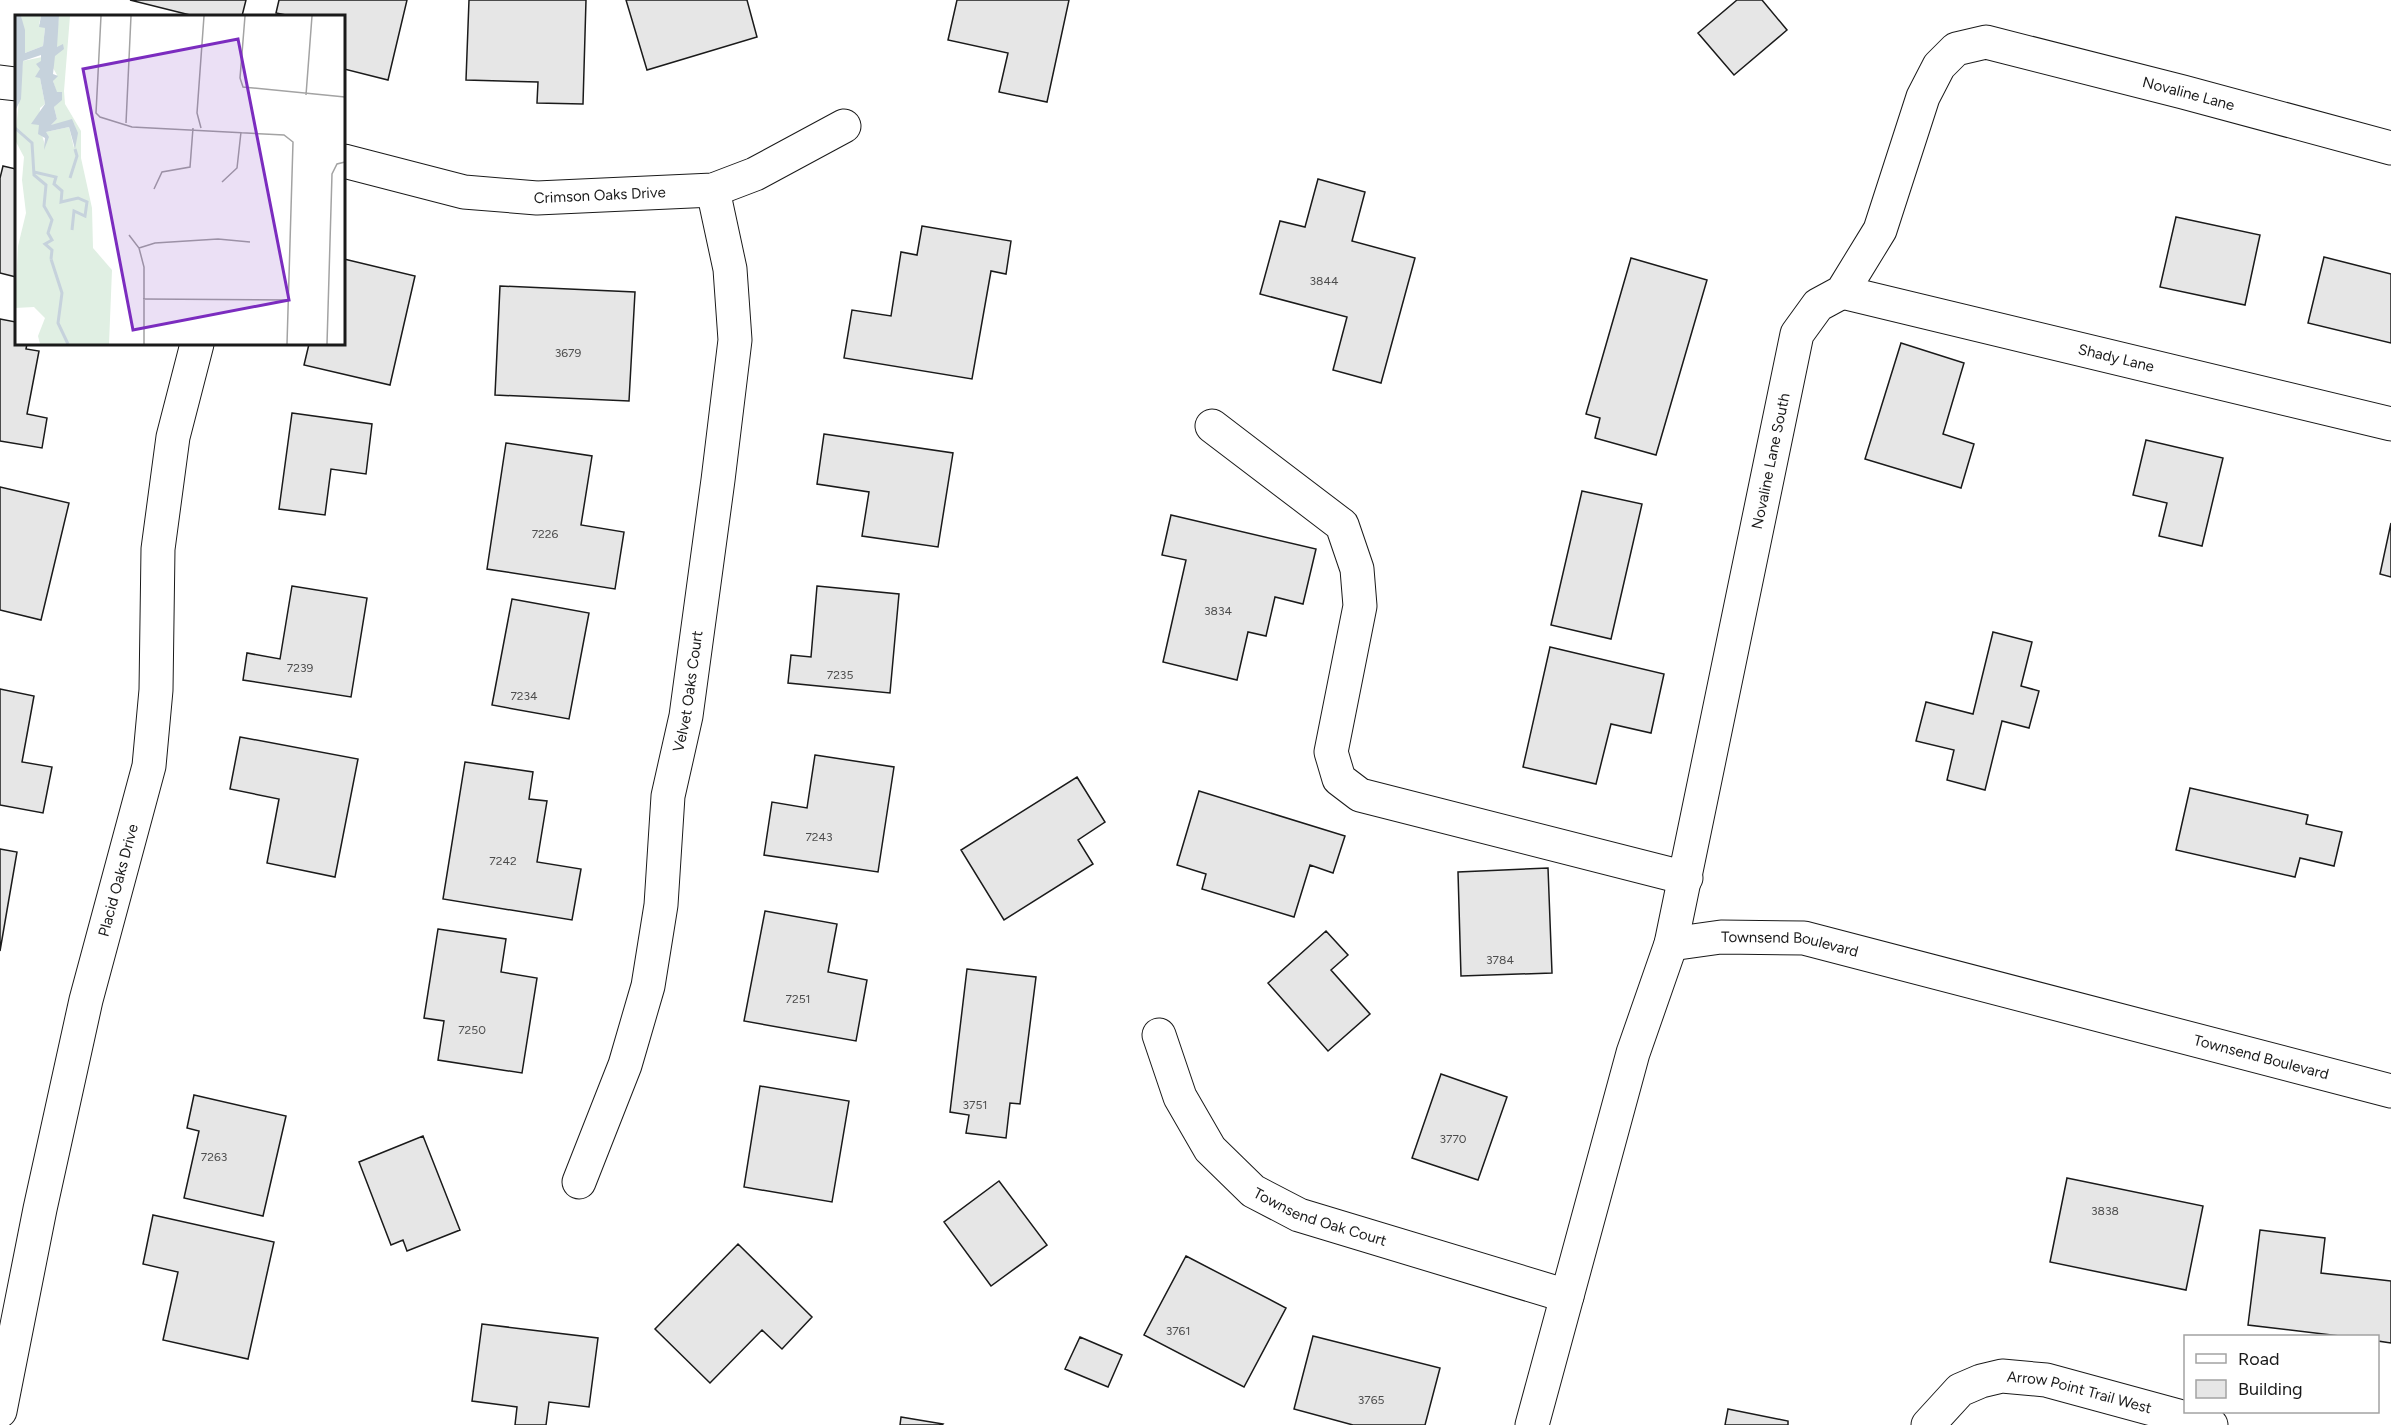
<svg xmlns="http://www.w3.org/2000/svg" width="2391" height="1425" font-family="Figtree,sans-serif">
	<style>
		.building { fill: #e6e6e6; stroke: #1a1a1a; stroke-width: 1.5 }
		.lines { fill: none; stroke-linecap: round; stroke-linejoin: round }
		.minor-casing { stroke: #1a1a1a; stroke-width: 35 }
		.minor { stroke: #fff; stroke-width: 33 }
		.labels { text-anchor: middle; stroke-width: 4.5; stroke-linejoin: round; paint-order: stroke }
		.number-label { font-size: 12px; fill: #4d4d4d }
		.street-label { font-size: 15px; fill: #1a1a1a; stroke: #fff }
		.inset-river { fill: none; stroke: #c6d2dc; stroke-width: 3 }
		.inset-road { fill: none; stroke: #a3a3a3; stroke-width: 1.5 }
		.view { fill: #7b2cbf; fill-opacity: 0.15; stroke: #7b2cbf; stroke-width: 3 }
		.inset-edge { fill: none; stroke: #1a1a1a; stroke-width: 3 }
	</style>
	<rect width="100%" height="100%" fill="#fff"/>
	<path class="building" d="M 130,0 L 246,0 L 242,16 L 194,16 Z
		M 279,0 L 407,0 L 388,80 L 344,69 L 344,16 L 291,16 L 276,13 Z
		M 469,0 L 586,0 L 583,104 L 537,103 L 538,82 L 466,80 Z
		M 626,0 L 747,0 L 757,37 L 647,70 Z
		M 957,0 L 1069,0 L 1047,102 L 999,92 L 1008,53 L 948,40 Z
		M 1737,0 L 1762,0 L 1787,30 L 1734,75 L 1698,33 Z
		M 3,166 L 16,169 L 16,277 L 0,273 L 0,178 Z
		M 1318,179 L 1365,192 L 1352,241 L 1415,258 L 1381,383 L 1333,370 L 1347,317 L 1260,294 L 1280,221 L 1305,227 Z
		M 2176,217 L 2260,235 L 2245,305 L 2160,287 Z
		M 922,226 L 1011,241 L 1006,274 L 991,271 L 972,379 L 844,358 L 852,310 L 891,316 L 901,252 L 917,255 Z
		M 2324,257 L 2391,274 L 2391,343 L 2308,323 Z
		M 1631,258 L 1707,280 L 1656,455 L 1595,438 L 1600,418 L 1586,414 Z
		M 344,259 L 415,276 L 390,385 L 304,365 L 309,344 L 344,344 Z
		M 500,286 L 635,292 L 629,401 L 495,395 Z
		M 0,319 L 16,322 L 16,344 L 27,344 L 26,349 L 39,351 L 27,414 L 47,418 L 42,448 L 0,441 Z
		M 1901,343 L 1964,363 L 1943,434 L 1974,444 L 1961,488 L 1865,459 Z
		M 292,413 L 372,424 L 366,474 L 331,469 L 325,515 L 279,509 Z
		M 824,434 L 953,453 L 938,547 L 862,536 L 869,492 L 817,484 Z
		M 2146,440 L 2223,458 L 2202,546 L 2159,536 L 2167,503 L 2133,495 Z
		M 506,443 L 592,456 L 581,525 L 624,532 L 615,589 L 487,569 Z
		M 0,487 L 69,503 L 41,620 L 0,610 Z
		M 1582,491 L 1642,504 L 1611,639 L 1551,625 Z
		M 1171,515 L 1316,549 L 1303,604 L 1275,597 L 1266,636 L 1248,632 L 1237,680 L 1163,662 L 1186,560 L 1162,555 Z
		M 2391,523 L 2391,577 L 2380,574 Z
		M 292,586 L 367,598 L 351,697 L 243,680 L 247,653 L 280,659 Z
		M 817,586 L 899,594 L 890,693 L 788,683 L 791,655 L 811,657 Z
		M 512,599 L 589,613 L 569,719 L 492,705 Z
		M 1993,632 L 2032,642 L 2021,686 L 2039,691 L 2029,728 L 2002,721 L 1985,790 L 1947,780 L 1954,750 L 1916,741 L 1926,702 L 1973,714 Z
		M 1550,647 L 1664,674 L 1651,733 L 1611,724 L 1596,784 L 1523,767 Z
		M 0,689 L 34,696 L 22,762 L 52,767 L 43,813 L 0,805 Z
		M 240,737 L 358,759 L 335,877 L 267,863 L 279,799 L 230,789 Z
		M 815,755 L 894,767 L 878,872 L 764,855 L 772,802 L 807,808 Z
		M 465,762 L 533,772 L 529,799 L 547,801 L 537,862 L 581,869 L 572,920 L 443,899 Z
		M 1077,777 L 1105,822 L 1078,840 L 1093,864 L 1004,920 L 961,850 Z
		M 2190,788 L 2308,815 L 2306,824 L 2342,832 L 2334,866 L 2300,858 L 2295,877 L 2176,850 Z
		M 1199,791 L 1345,836 L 1333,873 L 1310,865 L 1294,917 L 1202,889 L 1206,874 L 1177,865 Z
		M 0,849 L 17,852 L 0,951 Z
		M 1548,868 L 1552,973 L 1461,976 L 1458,872 Z
		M 765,911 L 837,924 L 828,972 L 867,980 L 856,1041 L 744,1021 Z
		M 438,929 L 506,939 L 501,972 L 537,978 L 522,1073 L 438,1060 L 444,1021 L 424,1018 Z
		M 1326,931 L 1348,955 L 1331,970 L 1370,1014 L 1328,1051 L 1268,983 Z
		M 967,969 L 1036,977 L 1020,1104 L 1010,1103 L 1006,1138 L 966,1133 L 969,1115 L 950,1112 Z
		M 1441,1074 L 1507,1097 L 1478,1180 L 1412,1158 Z
		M 760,1086 L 849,1101 L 832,1202 L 744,1187 Z
		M 194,1095 L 286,1116 L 263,1216 L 184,1198 L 199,1131 L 187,1128 Z
		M 423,1136 L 460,1230 L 407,1251 L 403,1240 L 391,1245 L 359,1162 Z
		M 2067,1178 L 2203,1206 L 2186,1290 L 2050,1262 Z
		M 999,1181 L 1047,1245 L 991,1286 L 944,1222 Z
		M 153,1215 L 274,1242 L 248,1359 L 163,1340 L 178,1272 L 143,1264 Z
		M 2260,1230 L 2325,1238 L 2321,1273 L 2391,1281 L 2391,1343 L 2378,1341 L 2378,1336 L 2340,1336 L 2248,1325 Z
		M 738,1244 L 812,1317 L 782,1349 L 762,1330 L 710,1383 L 655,1329 Z
		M 1186,1256 L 1286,1308 L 1244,1387 L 1144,1335 Z
		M 482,1324 L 598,1338 L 589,1407 L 549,1402 L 546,1425 L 515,1425 L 517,1407 L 472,1401 Z
		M 1313,1336 L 1440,1368 L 1425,1425 L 1353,1425 L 1294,1409 Z
		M 1080,1337 L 1122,1355 L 1108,1387 L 1065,1369 Z
		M 1728,1409 L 1788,1421 L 1788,1425 L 1725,1425 Z
		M 901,1417 L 943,1424 L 942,1425 L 900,1425 Z"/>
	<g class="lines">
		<g class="minor-casing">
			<g id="minor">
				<path d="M 0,82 L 16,84"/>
				<path id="s1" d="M 344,161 L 464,192 L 537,198 L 713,190 L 755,174 L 844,126"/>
				<path id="s2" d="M 1842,292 L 2391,424"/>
				<path d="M 1212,426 L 1342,525 L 1357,569 L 1360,606 L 1331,752 L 1339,779 L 1360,795 L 1686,878"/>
				<path id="s3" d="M 1671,944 L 1721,937 L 1804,938 L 2391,1091"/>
				<path id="s4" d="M 1159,1035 L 1180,1097 L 1210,1149 L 1253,1191 L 1299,1215 L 1567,1296"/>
				<path id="s5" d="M 579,1182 L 625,1065 L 648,986 L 661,905 L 668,796 L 686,716 L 718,480 L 735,340 L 730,269 L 713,190"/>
				<path id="s6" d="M 0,1411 L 40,1209 L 86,1000 L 149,766 L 156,690 L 158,549 L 173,437 L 197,344"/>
				<path id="s7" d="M 1532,1425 L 1633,1053 L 1671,944 L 1797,334 L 1818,305 L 1842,292 L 1880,230 L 1923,97 L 1939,66 L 1956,49 L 1986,42 L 2183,92 L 2391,148"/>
				<path id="s8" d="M 1928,1425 L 1960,1390 L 1981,1381 L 2002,1376 L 2046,1380 L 2211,1425"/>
			</g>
		</g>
		<use href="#minor" class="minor"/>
	</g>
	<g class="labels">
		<g class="number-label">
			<text x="1324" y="285">3844</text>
			<text x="568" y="357">3679</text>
			<text x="545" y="538">7226</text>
			<text x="1218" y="615">3834</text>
			<text x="300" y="672">7239</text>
			<text x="840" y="679">7235</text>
			<text x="524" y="700">7234</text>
			<text x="819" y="841">7243</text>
			<text x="503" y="865">7242</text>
			<text x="1500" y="964">3784</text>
			<text x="798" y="1003">7251</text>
			<text x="472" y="1034">7250</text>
			<text x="975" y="1109">3751</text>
			<text x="1453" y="1143">3770</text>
			<text x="214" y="1161">7263</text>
			<text x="2105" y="1215">3838</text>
			<text x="1178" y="1335">3761</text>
			<text x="1371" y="1404">3765</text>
		</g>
		<g class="street-label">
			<text dy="5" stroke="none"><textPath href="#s7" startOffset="1698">Novaline Lane</textPath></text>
			<text dy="5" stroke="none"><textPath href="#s1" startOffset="260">Crimson Oaks Drive</textPath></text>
			<text dy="5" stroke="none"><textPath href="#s2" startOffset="282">Shady Lane</textPath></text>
			<text dy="5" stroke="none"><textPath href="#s7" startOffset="994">Novaline Lane South</textPath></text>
			<text dy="5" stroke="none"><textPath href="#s5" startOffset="506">Velvet Oaks Court</textPath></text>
			<text dy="5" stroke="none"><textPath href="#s6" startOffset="544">Placid Oaks Drive</textPath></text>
			<text dy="5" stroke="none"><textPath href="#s3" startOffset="120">Townsend Boulevard</textPath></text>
			<text dy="5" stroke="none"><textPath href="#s3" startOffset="606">Townsend Boulevard</textPath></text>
			<text dy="5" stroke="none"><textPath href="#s4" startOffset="258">Townsend Oak Court</textPath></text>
			<text dy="5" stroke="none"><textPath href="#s8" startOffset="171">Arrow Point Trail West</textPath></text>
		</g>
	</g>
	<g transform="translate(15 15)">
		<rect width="330" height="330" fill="#fff"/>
		<path d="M 6,1 L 26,1 L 24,9 L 30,13 L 28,31 L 10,38 ZM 44,1 L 55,1 L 49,76 L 50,89 L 66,116 L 66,143 L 77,193 L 78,233 L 97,255 L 94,329 L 25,329 L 23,321 L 30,303 L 19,292 L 0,293 L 3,231 L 11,198 L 7,165 L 9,142 L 0,125 L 8,46 L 27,42 L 25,63 L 30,89 L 25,93 L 24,110 L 30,130 L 31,117 L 54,112 L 59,133 L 62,118 L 59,109 L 36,110 L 42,104 L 39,92 L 44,86 L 38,66 L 42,60 L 38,53 Z" fill="#e0efe3"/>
		<path d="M 0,1 L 6,1 L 10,15 L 10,38 L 28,31 L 30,13 L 24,12 L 26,1 L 44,1 L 42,32 L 48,29 L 49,34 L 40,41 L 38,59 L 43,61 L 38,66 L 42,77 L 47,77 L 47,85 L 39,92 L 42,104 L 36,110 L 57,104 L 63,118 L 60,134 L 54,112 L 31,117 L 34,122 L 29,135 L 30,123 L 23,119 L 24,110 L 16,109 L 30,89 L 25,63 L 20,62 L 25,54 L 21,49 L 26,46 L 26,40 L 8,46 L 6,84 L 0,96 Z" fill="#c6d2dc"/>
		<path class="inset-river" d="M 0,113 L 17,128 L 19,160 L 31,170 L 29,191 L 37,205 L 33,218 L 37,225 L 30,229 L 37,235 L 36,244M 19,157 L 41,162 L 39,169 L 47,176 L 46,187 L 63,183 L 72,187 L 70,201 L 59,196 L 57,215M 55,163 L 62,141 L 60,134M 36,244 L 47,278 L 43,308 L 53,329"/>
		<path class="inset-road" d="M 86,1 L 81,98 L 85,102 L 117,112 L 269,120 L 278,127 L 272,329M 230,1 L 225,63 L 228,72 L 330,82M 291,80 L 297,1M 111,108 L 116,1M 186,113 L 182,98 L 189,1M 207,167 L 222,153 L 226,117M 139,174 L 147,157 L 175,152 L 178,113M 114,220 L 124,233 L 129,252 L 129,329M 124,233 L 140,228 L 203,224 L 235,227M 128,284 L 273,285M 312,329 L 317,159 L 322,149 L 330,147"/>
		<path class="view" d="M 223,24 L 274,285 L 118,315 L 68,54 Z"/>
		<rect width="330" height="330" class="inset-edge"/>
	</g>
	<rect x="2184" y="1335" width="195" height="78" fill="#ffffff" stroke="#a3a3a3" stroke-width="1.5"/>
	<rect x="2196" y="1354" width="30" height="9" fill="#ffffff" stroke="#a3a3a3" stroke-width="1.5"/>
	<text x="2238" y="1365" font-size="18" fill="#1a1a1a">Road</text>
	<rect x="2196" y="1380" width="30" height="18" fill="#e6e6e6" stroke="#a3a3a3" stroke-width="1.5"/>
	<text x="2238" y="1395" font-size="18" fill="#1a1a1a">Building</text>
</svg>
